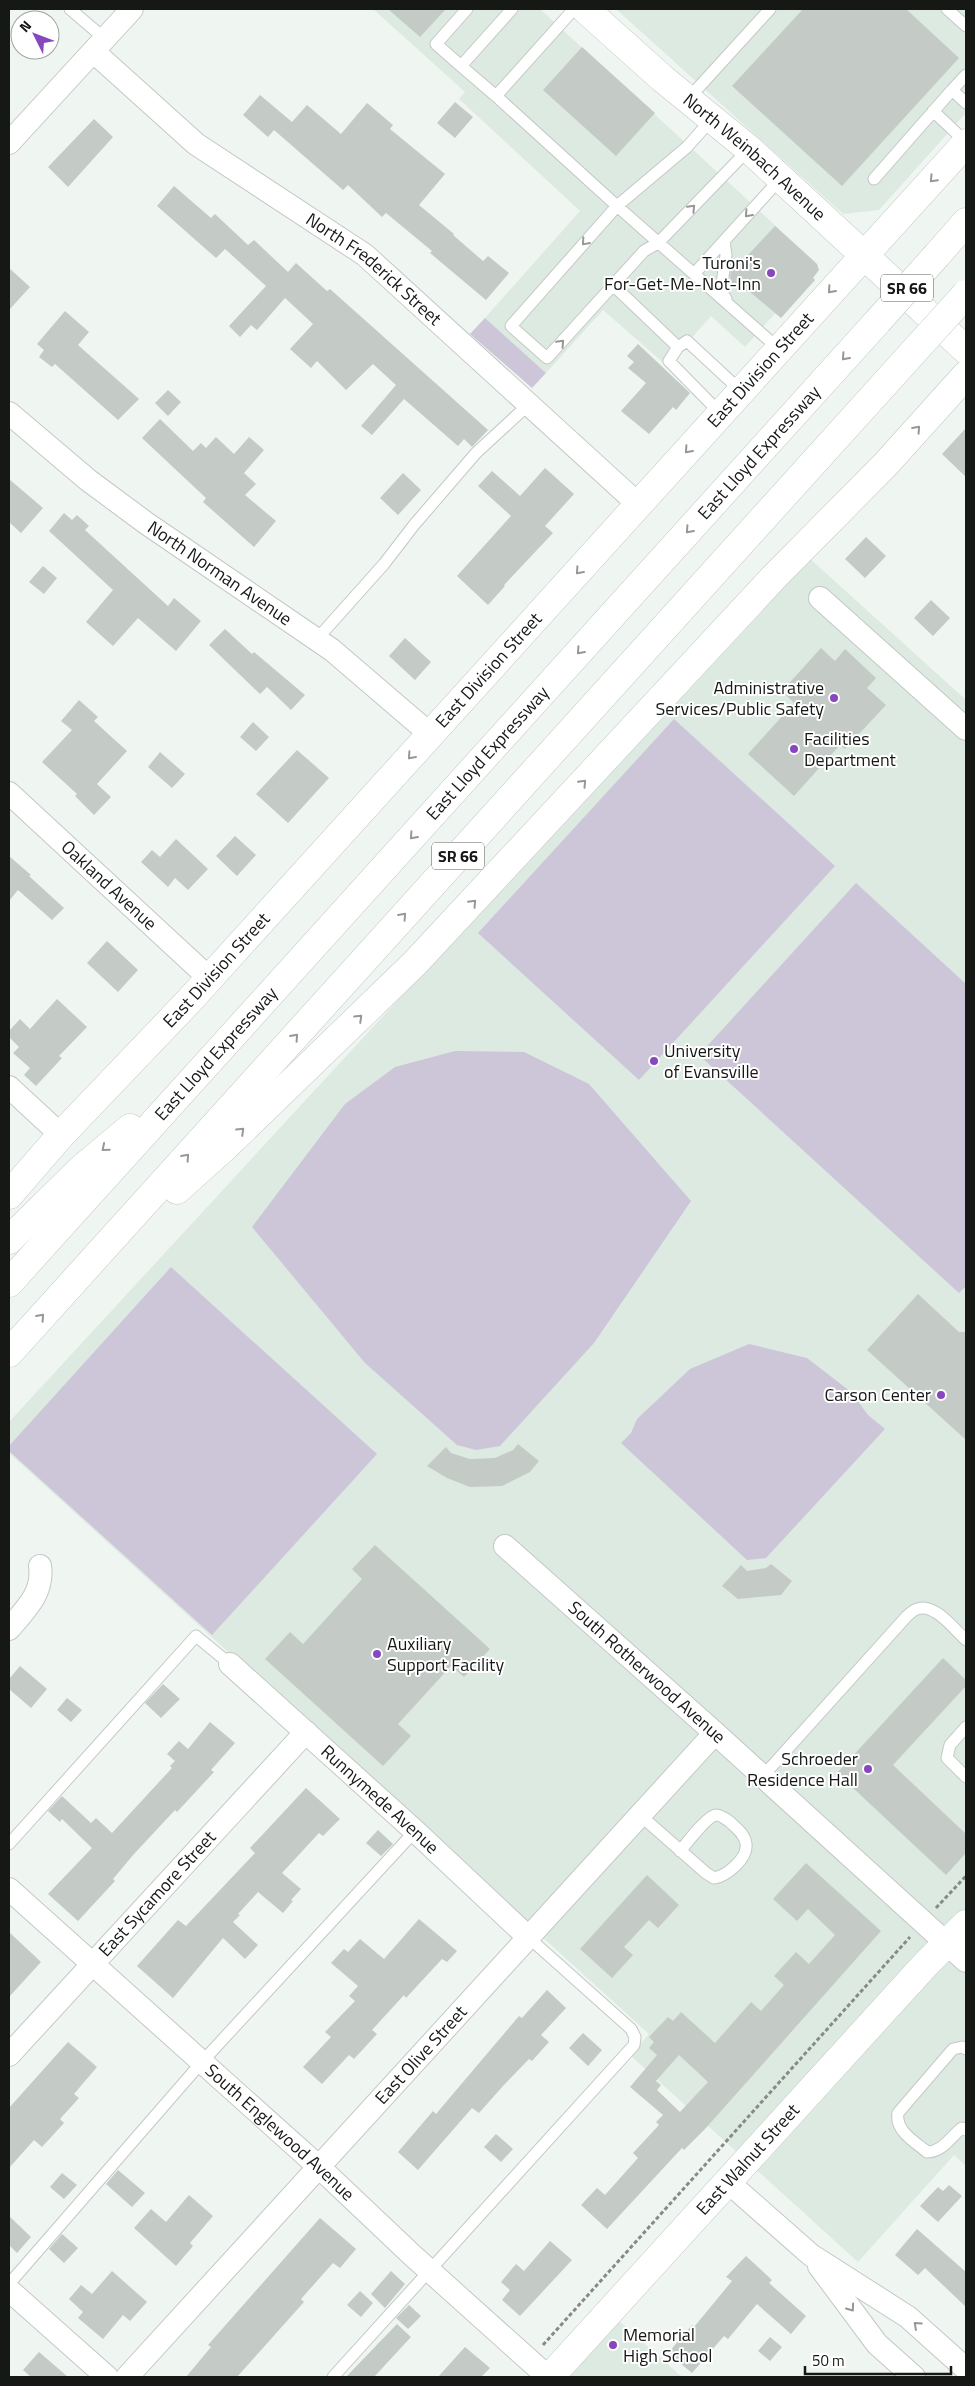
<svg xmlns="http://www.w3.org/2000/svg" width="975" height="2386" font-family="'Titillium Web',sans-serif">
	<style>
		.built { fill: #ddeae2 }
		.green { fill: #cdc5d8 }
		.building { fill: #c4cac6; fill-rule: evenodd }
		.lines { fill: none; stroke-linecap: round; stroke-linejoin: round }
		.service-casing { stroke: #c3c8c5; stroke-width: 13 }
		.minor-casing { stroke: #c3c8c5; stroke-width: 24 }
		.tertiary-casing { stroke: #c3c8c5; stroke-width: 29 }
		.secondary-casing { stroke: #c3c8c5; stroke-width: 29 }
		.motorway-casing { stroke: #c3c8c5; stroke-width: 29 }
		.path { stroke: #878b88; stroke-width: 3; stroke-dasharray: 4 2.5; stroke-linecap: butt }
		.service { stroke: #fff; stroke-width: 11 }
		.minor { stroke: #fff; stroke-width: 22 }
		.tertiary { stroke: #fff; stroke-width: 28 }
		.secondary { stroke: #fff; stroke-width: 28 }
		.motorway { stroke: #fff; stroke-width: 28 }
		.motorway-bridge-casing { stroke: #c3c8c5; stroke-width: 29; stroke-linecap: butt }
		.motorway-bridge { stroke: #fff; stroke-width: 28 }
		.oneway { stroke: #969796 }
		.poi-dot { fill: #8848bd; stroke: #fff; stroke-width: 2 }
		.labels { text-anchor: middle; stroke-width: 4; stroke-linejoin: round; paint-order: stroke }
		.shield { fill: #fff; stroke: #5c5d5c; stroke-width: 1 }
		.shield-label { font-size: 16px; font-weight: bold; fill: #161816 }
		.street-label { font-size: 18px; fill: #161816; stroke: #fff }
		.poi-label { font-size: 18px; fill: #161816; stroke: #fff; text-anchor: end }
	</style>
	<rect width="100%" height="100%" fill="#eff5f1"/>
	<path class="built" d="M 373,9 L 540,9 L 815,262 L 816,268 L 745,347 L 711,316 L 667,366 L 603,310 L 546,373 L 485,318 L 580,211 L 459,99 L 465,92 Z
		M 616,9 L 966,9 L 966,113 L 879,210 L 843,214 Z
		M 807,556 L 966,700 L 966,2166 L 954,2155 L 858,2262 L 630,2055 L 649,2034 L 9,1453 L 9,1422 Z
		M 609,2312 L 682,2377 L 550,2377 Z"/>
	<path class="green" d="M 485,318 L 546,373 L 532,388 L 470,334 Z
		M 674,719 L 835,866 L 639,1080 L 478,933 Z
		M 856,883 L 966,984 L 966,1286 L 959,1293 L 699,1055 Z
		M 455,1051 L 524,1052 L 589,1084 L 691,1201 L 594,1343 L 500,1446 L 476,1450 L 457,1445 L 365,1363 L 252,1227 L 345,1104 L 395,1067 Z
		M 171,1267 L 377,1454 L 212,1635 L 9,1451 L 9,1446 Z
		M 749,1344 L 807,1358 L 851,1392 L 868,1415 L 885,1429 L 766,1558 L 747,1560 L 621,1443 L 631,1433 L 637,1419 L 690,1369 Z"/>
	<path class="building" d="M 388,9 L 446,9 L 420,37 Z
		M 803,9 L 906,9 L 959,58 L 842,186 L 732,86 Z
		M 582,47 L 655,113 L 616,156 L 543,90 Z
		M 260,95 L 292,122 L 307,105 L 341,134 L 367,103 L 393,125 L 390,129 L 445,174 L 419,205 L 454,234 L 453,235 L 483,261 L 488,256 L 509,273 L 486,300 L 430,253 L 432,251 L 386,213 L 382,217 L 348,185 L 343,190 L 274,130 L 268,137 L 243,115 Z
		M 455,102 L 473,117 L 455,138 L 437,123 Z
		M 94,119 L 113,137 L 68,187 L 48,167 Z
		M 174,186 L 211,218 L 215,214 L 248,245 L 254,240 L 288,272 L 296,263 L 327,291 L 330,289 L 488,430 L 472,447 L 464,439 L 458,446 L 404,399 L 372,435 L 361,426 L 396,385 L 373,364 L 346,390 L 317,361 L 311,368 L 290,349 L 313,324 L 285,298 L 257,330 L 251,325 L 240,337 L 229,326 L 266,286 L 225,249 L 216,258 L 157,206 Z
		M 775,226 L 817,264 L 819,270 L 813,278 L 815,280 L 781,318 L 750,292 L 739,289 L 735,286 L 729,287 L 731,270 L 734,270 Z
		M 9,268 L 30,287 L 9,310 Z
		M 65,311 L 89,332 L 78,345 L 139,399 L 118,420 L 55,364 L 52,367 L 39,357 L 44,350 L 37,344 Z
		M 638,344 L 690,393 L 676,410 L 673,407 L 649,434 L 621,411 L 646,383 L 628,368 L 634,362 L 627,356 Z
		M 168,390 L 181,402 L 168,416 L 155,403 Z
		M 160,419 L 193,451 L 201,443 L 206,448 L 216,437 L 234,454 L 249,437 L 264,450 L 244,473 L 256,484 L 245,495 L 276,521 L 254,547 L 203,502 L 206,498 L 142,438 Z
		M 966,428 L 966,477 L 942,454 Z
		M 545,468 L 574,494 L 545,526 L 553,533 L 504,585 L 505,586 L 488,605 L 457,576 L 511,516 L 478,486 L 492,471 L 520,496 Z
		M 403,473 L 421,490 L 398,515 L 380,498 Z
		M 9,479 L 43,508 L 21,533 L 9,522 Z
		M 64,513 L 72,520 L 77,515 L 89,526 L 85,530 L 168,606 L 174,598 L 201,621 L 176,651 L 138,618 L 113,646 L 86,622 L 113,590 L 49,531 Z
		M 866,537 L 886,556 L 865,578 L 845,559 Z
		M 43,566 L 57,578 L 44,594 L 29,582 Z
		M 931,600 L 950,618 L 933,636 L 914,618 Z
		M 225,629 L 252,654 L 254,652 L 305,695 L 291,710 L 267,687 L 260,694 L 209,645 Z
		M 405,638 L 431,662 L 415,680 L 389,656 Z
		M 821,648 L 835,661 L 845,649 L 876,678 L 867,688 L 886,705 L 845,749 L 840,745 L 794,796 L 748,754 L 794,703 L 782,691 Z
		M 79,700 L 98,717 L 94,721 L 127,751 L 97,784 L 111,797 L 94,815 L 75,796 L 77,794 L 42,762 L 72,730 L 61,721 Z
		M 253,722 L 269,737 L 256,751 L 240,737 Z
		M 297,750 L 329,778 L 288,823 L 256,794 Z
		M 160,752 L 185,774 L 172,788 L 148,767 Z
		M 235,836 L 256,855 L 237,876 L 216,856 Z
		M 176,839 L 208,869 L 188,890 L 175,878 L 168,887 L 141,862 L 152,850 L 160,857 Z
		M 9,856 L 31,875 L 29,876 L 64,908 L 52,920 L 18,890 L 9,901 Z
		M 107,941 L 138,970 L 118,992 L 87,963 Z
		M 57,999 L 87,1027 L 59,1056 L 62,1058 L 36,1086 L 24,1075 L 30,1068 L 13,1053 L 19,1047 L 9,1037 L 9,1031 L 20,1019 L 30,1029 Z
		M 918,1294 L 959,1332 L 966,1332 L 966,1440 L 867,1350 Z
		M 518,1444 L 539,1461 L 530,1472 L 502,1486 L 470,1487 L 447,1478 L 427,1466 L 446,1447 L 451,1453 L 470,1459 L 495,1458 L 513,1450 Z
		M 375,1545 L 490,1649 L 464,1677 L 451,1666 L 398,1724 L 411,1736 L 383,1766 L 265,1659 L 290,1632 L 303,1644 L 362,1579 L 352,1569 Z
		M 771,1564 L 792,1581 L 781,1595 L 738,1599 L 722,1586 L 741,1565 L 747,1571 L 766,1568 Z
		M 943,1658 L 966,1680 L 966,1686 L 893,1765 L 966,1834 L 966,1853 L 946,1875 L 837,1773 Z
		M 20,1666 L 47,1689 L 31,1708 L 9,1689 L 9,1679 Z
		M 163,1684 L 180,1699 L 161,1718 L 145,1703 Z
		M 67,1698 L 82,1710 L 71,1722 L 57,1710 Z
		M 210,1722 L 235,1743 L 211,1770 L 214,1772 L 177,1812 L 175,1810 L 134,1854 L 113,1879 L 115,1881 L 78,1921 L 48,1894 L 92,1848 L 62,1819 L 60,1822 L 48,1811 L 62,1796 L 91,1823 L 96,1818 L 112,1833 L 172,1768 L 170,1766 L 175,1761 L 167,1754 L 179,1741 L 188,1749 Z
		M 306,1788 L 340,1819 L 323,1836 L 319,1833 L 282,1873 L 301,1889 L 291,1900 L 293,1901 L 283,1913 L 258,1892 L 238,1914 L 240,1915 L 233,1922 L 258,1945 L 245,1959 L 223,1938 L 173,1998 L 137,1966 L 178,1920 L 186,1926 L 255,1853 L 250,1848 Z
		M 378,1830 L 393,1844 L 381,1856 L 366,1843 Z
		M 806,1863 L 881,1931 L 705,2129 L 684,2150 L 682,2148 L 607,2229 L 581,2205 L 597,2188 L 605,2195 L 638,2158 L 633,2153 L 659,2125 L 656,2122 L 663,2115 L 630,2087 L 657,2055 L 649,2048 L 654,2042 L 649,2037 L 668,2017 L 673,2021 L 681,2012 L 715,2043 L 751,2002 L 761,2011 L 784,1985 L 774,1976 L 796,1952 L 809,1964 L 835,1935 L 808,1909 L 797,1921 L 773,1899 ZM 679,2055 L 708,2082 L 680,2112 L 657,2090 L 661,2085 L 656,2081 Z
		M 647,1875 L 679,1905 L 658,1928 L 649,1920 L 624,1947 L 633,1955 L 612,1978 L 580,1949 Z
		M 419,1919 L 457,1951 L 447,1962 L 442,1959 L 406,1998 L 404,1995 L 372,2030 L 377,2034 L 354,2059 L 349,2055 L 322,2084 L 303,2067 L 331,2037 L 325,2032 L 355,2001 L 349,1996 L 358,1986 L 331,1963 L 344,1949 L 348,1952 L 360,1939 L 384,1959 Z
		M 9,1932 L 41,1962 L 9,1997 Z
		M 547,1990 L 566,2008 L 541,2035 L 549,2042 L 532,2061 L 529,2059 L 503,2086 L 479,2113 L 472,2108 L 418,2170 L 398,2152 L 433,2111 L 436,2114 L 519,2016 L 522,2018 Z
		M 583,2033 L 602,2050 L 588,2066 L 569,2048 Z
		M 68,2042 L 97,2067 L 74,2094 L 79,2098 L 60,2119 L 64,2123 L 42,2147 L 34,2140 L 9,2168 L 9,2108 Z
		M 496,2134 L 513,2149 L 501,2162 L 484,2147 Z
		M 118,2170 L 145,2193 L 132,2207 L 106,2184 Z
		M 62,2173 L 77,2185 L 64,2199 L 50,2187 Z
		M 949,2185 L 962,2196 L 938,2222 L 920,2206 L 938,2187 L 943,2191 Z
		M 189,2195 L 213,2216 L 190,2243 L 193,2246 L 176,2266 L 134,2228 L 151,2209 L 166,2222 Z
		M 9,2216 L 31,2237 L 17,2253 L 9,2245 Z
		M 320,2218 L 356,2249 L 340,2268 L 333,2263 L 301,2299 L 304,2302 L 237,2377 L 186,2377 L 211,2347 L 208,2345 Z
		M 917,2229 L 966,2272 L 966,2307 L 925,2268 L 918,2275 L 895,2255 Z
		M 62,2234 L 78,2248 L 64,2263 L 49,2249 Z
		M 550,2241 L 572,2260 L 520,2316 L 502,2300 L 510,2290 L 501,2282 L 516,2264 L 524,2271 Z
		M 746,2256 L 772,2280 L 769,2283 L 806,2316 L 791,2334 L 757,2304 L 728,2339 L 724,2336 L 692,2373 L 668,2353 L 692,2325 L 694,2327 L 732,2281 L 726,2277 Z
		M 112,2271 L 147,2302 L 130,2321 L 123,2315 L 103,2339 L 78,2318 L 83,2312 L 69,2299 L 81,2285 L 92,2294 Z
		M 391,2271 L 405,2284 L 385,2308 L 371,2294 Z
		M 360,2291 L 373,2303 L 361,2317 L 347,2305 Z
		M 409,2305 L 421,2316 L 408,2329 L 396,2318 Z
		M 397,2324 L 411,2337 L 374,2377 L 346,2377 Z
		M 770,2337 L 782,2347 L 770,2361 L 758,2351 Z
		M 465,2347 L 490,2368 L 481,2377 L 438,2377 Z
		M 39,2352 L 68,2377 L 31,2377 L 23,2370 Z"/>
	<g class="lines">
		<g class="service-casing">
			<path id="service" d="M 70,9 L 105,39
				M 467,9 L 436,44 L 461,66 L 512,9
				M 574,9 L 496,96 L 617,206 L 687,147 L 711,120
				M 947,9 L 966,26
				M 461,66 L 496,96
				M 966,75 L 952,90 L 966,103
				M 688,99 L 770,9
				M 933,111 L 966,142
				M 749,149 L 658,243 L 644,251 L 547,358 L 511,326 L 617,206 L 779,349
				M 874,179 L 952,90
				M 724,241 L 726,255 L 721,291 L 726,299
				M 694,274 L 781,178
				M 613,285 L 678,347
				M 721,414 L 669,361 L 678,347 L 687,341 L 741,391
				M 317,639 L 384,564 L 414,525 L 476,453 L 528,405
				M 966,1727 L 950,1745 L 947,1758 L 966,1777
				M 763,1776 L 907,1616 C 910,1614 913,1610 917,1609 C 934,1602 955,1630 966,1640
				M 640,1815 L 706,1873 L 714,1878 C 727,1876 748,1858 746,1844 C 745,1834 736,1828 730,1822 C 726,1819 721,1815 716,1815 C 707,1816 687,1843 680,1851
				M 9,1844 L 196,1636 L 230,1664
				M 966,2049 L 962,2047 L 953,2049 L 898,2113 C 895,2131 914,2141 927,2152 C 943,2152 950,2137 962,2128 L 966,2130
				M 9,2284 L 201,2063 L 415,1831
				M 333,2377 L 634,2045 L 635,2037 L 631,2029 L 528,1937"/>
		</g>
		<g class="minor-casing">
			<g id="minor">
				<path id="s1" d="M 94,52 L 196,144 L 365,255 L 639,505"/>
				<path d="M 9,143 L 132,9"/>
				<path id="s2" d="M 9,413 L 88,480 L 146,523 L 332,650 L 430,734"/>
				<path d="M 820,598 L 966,729"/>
				<path id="s3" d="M 9,793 L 209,978"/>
				<path d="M 9,1087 L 61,1135"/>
				<path id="s4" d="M 505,1546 L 715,1733 L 966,1961"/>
				<path d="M 9,1629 C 25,1610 44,1593 40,1566"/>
				<path id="s5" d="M 230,1664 L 415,1831 L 528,1937"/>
				<path id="s6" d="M 9,1889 L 319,2167 L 412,2255 L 548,2377"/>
				<path id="s7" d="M 9,2055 L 306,1732"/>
				<path d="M 728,2182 L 811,2255 L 908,2317 L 966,2369"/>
				<path d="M 819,2266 L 877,2344 L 914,2377"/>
				<path d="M 9,2290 L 107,2377"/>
				<path id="s8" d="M 127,2377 L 715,1733"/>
			</g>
		</g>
		<g class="tertiary-casing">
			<g id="tertiary">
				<path d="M 922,309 L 966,350"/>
				<path id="s9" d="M 9,1195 L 61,1135 L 189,1001 L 966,143"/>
				<path id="s10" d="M 550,2377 L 925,1965 L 966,1924"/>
			</g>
		</g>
		<g class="secondary-casing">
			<g id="secondary">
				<path id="s11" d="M 585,9 L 663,79 L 749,149 L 921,308"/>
			</g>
		</g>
		<g class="motorway-casing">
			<g id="motorway">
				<path d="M 937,255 L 966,222"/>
				<path d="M 177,1190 L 227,1145 L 415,963 L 775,576 L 885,465 L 966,375"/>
				<path d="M 9,1240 L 81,1169 L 130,1128"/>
				<path id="s12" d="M 9,1283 L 878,321"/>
				<path d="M 9,1353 L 908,358"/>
			</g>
		</g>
		<path class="path" d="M 936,1908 L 966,1876
			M 543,2345 L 910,1937"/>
		<use href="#service" class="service"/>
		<use href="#minor" class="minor"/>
		<use href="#tertiary" class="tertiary"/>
		<use href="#secondary" class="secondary"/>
		<use href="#motorway" class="motorway"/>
		<g class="motorway-bridge-casing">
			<path id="motorway-bridge" d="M 878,321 L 937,255
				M 908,358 L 966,294"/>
		</g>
		<use href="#motorway-bridge" class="motorway-bridge"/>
	</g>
	<defs><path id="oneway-chevron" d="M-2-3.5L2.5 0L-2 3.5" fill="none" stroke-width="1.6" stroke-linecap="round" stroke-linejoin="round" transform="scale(1.25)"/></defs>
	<g class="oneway">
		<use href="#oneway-chevron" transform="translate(933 179) rotate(133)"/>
		<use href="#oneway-chevron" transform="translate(692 208) rotate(-46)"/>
		<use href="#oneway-chevron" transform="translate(748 214) rotate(132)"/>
		<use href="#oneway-chevron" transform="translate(585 242) rotate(131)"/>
		<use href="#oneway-chevron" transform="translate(831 290) rotate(132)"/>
		<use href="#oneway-chevron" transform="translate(561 343) rotate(-47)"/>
		<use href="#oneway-chevron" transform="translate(845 357) rotate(132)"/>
		<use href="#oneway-chevron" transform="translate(917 429) rotate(-48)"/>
		<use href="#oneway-chevron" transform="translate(688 450) rotate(132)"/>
		<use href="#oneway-chevron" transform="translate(689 530) rotate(132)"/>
		<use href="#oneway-chevron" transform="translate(579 571) rotate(132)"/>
		<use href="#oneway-chevron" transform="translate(580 651) rotate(132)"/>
		<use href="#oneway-chevron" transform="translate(411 756) rotate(132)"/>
		<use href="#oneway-chevron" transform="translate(583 783) rotate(-47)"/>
		<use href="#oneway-chevron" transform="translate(413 836) rotate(132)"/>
		<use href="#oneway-chevron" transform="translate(473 903) rotate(-47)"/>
		<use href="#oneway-chevron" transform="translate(403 916) rotate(-48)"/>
		<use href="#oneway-chevron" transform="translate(359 1018) rotate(-44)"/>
		<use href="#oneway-chevron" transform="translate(295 1037) rotate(-48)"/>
		<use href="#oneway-chevron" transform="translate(241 1131) rotate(-44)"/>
		<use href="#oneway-chevron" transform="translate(105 1148) rotate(140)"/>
		<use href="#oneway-chevron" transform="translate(186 1157) rotate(-48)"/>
		<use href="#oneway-chevron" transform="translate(41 1317) rotate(-48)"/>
		<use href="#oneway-chevron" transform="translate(851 2308) rotate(54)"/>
		<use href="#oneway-chevron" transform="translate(917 2325) rotate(-138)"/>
	</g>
	<g class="poi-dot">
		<circle cx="771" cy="273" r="5"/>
		<circle cx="834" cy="698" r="5"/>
		<circle cx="794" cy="749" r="5"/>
		<circle cx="654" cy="1061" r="5"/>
		<circle cx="941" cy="1395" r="5"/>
		<circle cx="377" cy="1654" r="5"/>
		<circle cx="868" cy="1769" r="5"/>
		<circle cx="613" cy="2345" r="5"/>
	</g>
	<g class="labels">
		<g class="shield">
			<rect x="881" y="274.5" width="52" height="27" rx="4"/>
			<rect x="432" y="842.5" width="52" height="27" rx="4"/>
		</g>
		<g class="shield-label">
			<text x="907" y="294">SR 66</text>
			<text x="458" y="862">SR 66</text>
		</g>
		<g class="street-label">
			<text dy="6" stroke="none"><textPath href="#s11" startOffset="225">North Weinbach Avenue</textPath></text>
			<text dy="6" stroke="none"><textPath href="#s1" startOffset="355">North Frederick Street</textPath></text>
			<text dy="6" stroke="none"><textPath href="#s9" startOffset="1116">East Division Street</textPath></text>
			<text dy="6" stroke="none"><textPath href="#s12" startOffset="1119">East Lloyd Expressway</textPath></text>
			<text dy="6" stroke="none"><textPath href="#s2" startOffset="265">North Norman Avenue</textPath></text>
			<text dy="6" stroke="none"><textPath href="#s9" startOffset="711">East Division Street</textPath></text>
			<text dy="6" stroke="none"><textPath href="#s12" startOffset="714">East Lloyd Expressway</textPath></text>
			<text dy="6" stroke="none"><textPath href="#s3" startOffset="136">Oakland Avenue</textPath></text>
			<text dy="6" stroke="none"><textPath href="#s9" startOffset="306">East Division Street</textPath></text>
			<text dy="6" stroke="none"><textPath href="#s12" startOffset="309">East Lloyd Expressway</textPath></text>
			<text dy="6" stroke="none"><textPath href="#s4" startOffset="190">South Rotherwood Avenue</textPath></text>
			<text dy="6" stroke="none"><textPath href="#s5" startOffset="202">Runnymede Avenue</textPath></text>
			<text dy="6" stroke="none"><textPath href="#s7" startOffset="219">East Sycamore Street</textPath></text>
			<text dy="6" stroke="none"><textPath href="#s8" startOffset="436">East Olive Street</textPath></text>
			<text dy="6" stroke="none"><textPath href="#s6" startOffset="364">South Englewood Avenue</textPath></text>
			<text dy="6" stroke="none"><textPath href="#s10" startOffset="294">East Walnut Street</textPath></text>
		</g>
		<g class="poi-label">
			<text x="761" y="269">Turoni's<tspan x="761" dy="21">For-Get-Me-Not-Inn</tspan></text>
			<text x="824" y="694">Administrative<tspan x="824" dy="21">Services/Public Safety</tspan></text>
			<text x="804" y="745" text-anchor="start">Facilities<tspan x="804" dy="21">Department</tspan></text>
			<text x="664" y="1057" text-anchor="start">University<tspan x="664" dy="21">of Evansville</tspan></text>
			<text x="931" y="1401">Carson Center</text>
			<text x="387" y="1650" text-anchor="start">Auxiliary<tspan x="387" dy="21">Support Facility</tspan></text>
			<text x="858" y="1765">Schroeder<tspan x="858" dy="21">Residence Hall</tspan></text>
			<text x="623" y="2341" text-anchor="start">Memorial<tspan x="623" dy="21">High School</tspan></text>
		</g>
	</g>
	<rect width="975" height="2386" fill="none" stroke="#161816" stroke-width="20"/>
	<g transform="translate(35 35) rotate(312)"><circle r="24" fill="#ffffff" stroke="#a2a3a2"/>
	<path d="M0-4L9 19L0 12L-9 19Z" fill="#8848bd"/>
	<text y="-8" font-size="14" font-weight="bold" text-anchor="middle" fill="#161816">N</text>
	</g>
	<path d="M805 2366v8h146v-8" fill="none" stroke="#161816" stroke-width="2.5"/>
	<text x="812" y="2366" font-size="15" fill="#161816" stroke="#ffffff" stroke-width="4" paint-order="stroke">50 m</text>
</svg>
